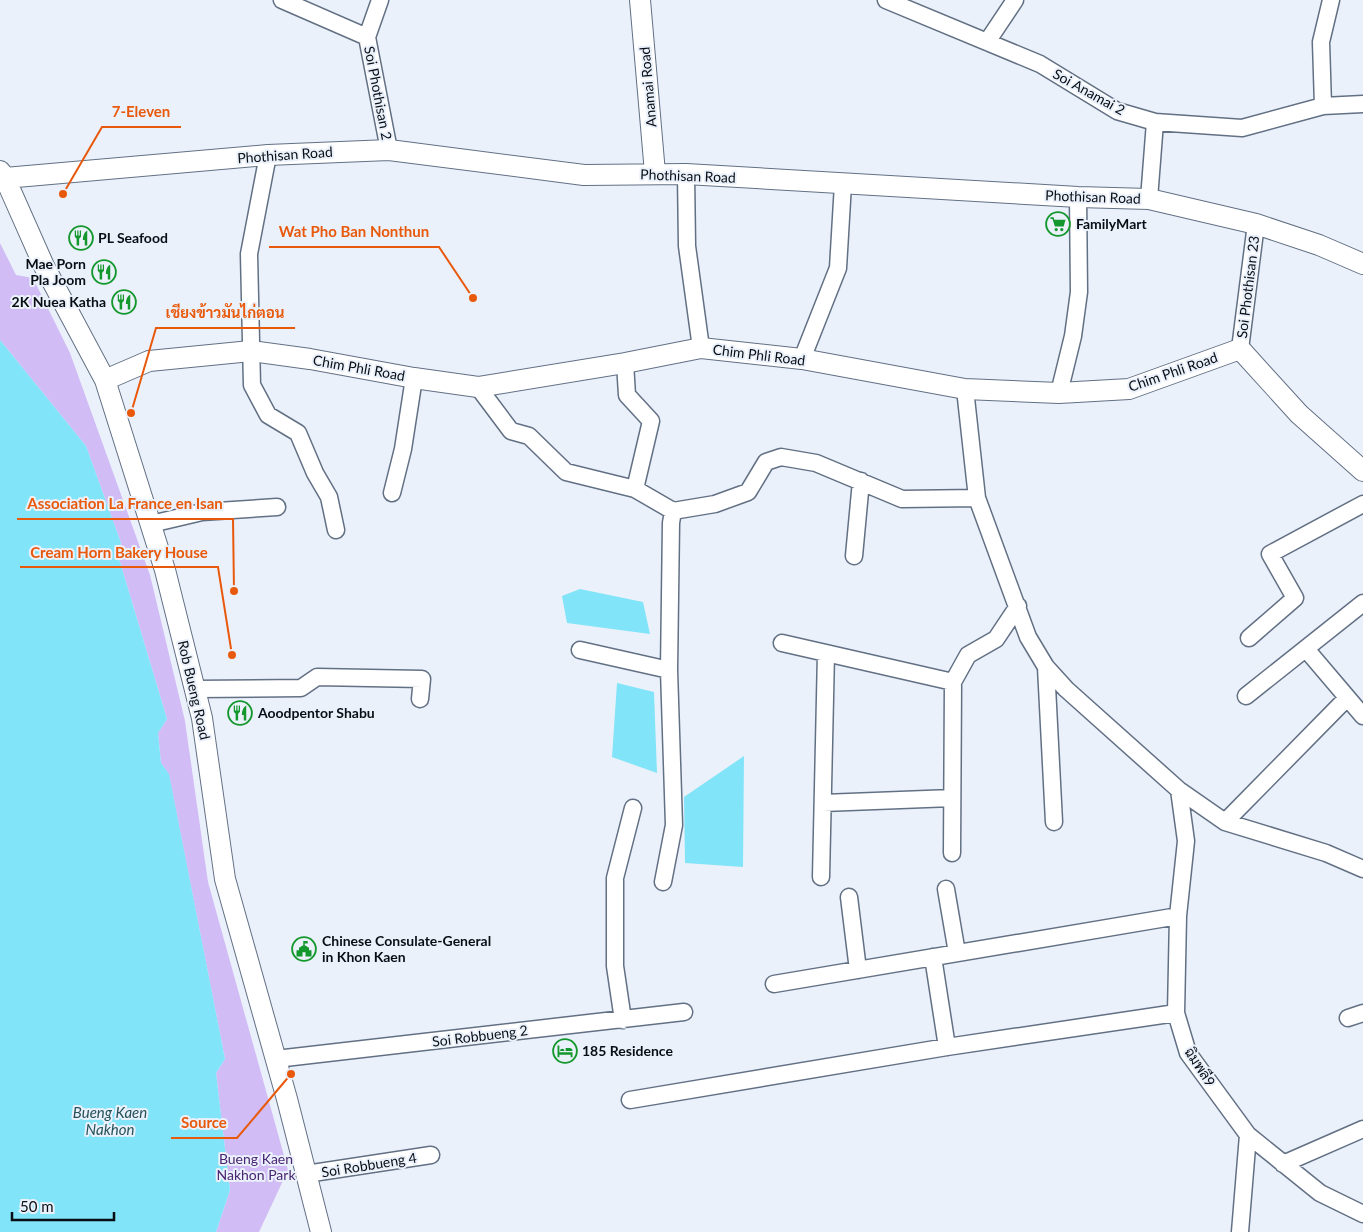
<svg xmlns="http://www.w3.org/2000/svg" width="1363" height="1232" font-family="Lato,Sarabun,sans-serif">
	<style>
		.green { fill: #d1bcf6 }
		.water { fill: #81e4f8 }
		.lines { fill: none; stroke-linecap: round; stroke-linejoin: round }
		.minor-casing { stroke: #627084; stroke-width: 19 }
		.tertiary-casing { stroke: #627084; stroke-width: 22 }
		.minor { stroke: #fff; stroke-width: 16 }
		.tertiary { stroke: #fff; stroke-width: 20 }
		.labels { text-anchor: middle; stroke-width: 4; stroke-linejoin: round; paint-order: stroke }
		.street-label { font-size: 14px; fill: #090e15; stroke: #ebf1fb }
		.poi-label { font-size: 14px; font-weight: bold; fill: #090e15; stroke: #ebf1fb; text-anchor: start }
		.park-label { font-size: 14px; fill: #492572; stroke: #ebf1fb }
		.water-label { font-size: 15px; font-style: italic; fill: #25515a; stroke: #ebf1fb }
		.leader { fill: none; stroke: #e8590c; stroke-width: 2 }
		.callout-dot { fill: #e8590c; stroke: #ebf1fb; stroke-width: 2 }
		.callout-label { font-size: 15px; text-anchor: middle; font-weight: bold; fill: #e8590c; stroke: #ebf1fb; stroke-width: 4; stroke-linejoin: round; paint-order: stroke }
	</style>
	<rect width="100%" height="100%" fill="#ebf1fb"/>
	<path class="green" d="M 0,243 L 16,275 L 33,278 L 70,353 L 150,575 L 185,721 L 208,882 L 288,1170 L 259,1232 L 216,1232 L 230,1190 L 216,1073 L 225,1059 L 169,775 L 161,763 L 158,733 L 167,719 L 117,552 L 121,543 L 86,446 L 0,340 Z"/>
	<path class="water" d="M 0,340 L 86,446 L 121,543 L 117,552 L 167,719 L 158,733 L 161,763 L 169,774 L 225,1059 L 216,1073 L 230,1190 L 216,1232 L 0,1232 Z
		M 580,589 L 643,602 L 650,634 L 567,623 L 562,596 Z
		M 617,683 L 654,692 L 657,773 L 612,757 Z
		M 744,756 L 743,867 L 685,863 L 684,797 Z"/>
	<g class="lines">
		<g class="minor-casing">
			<path id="minor" d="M 282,0 L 367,37
				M 886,0 L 1040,64 L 1117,111 L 1155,122 L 1242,128 L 1323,106 L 1363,104
				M 367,37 L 389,150
				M 367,37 L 380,0
				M 987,42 L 1015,0
				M 1323,106 L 1321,42 L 1331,0
				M 268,155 L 249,254 L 252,385 L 268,415 L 298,433 L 315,473 L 329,497 L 336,530
				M 686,174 L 687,246 L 701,348
				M 1149,199 L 1155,122
				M 1240,349 L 1256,224
				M 802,359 L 838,268 L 843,184
				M 625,363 L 627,395 L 651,421 L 635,489
				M 478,387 L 511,431 L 529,436 L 566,472 L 635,489 L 673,511 L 715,504 L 748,492 L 766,462 L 781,457 L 816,463 L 902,499 L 977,498
				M 965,389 L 977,498 L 1028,637 L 1046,667 L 1066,689 L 1179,790 L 1225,822 L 1326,853 L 1363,869
				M 1059,393 L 1073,336 L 1079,292 L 1078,197
				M 392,493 L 403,449 L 414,378
				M 151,524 L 202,512 L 277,507
				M 854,556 L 861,481
				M 1249,638 L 1295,598 L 1270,554 L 1363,504
				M 782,643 L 953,682
				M 1306,649 L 1363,716
				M 580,650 L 669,670
				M 1046,667 L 1054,822
				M 195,689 L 301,688 L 317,677 L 422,679 L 420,699
				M 1246,696 L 1363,603
				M 1179,790 L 1186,841 L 1178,916 L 1176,1013 L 1188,1053 L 1248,1135 L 1320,1193 L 1363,1214
				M 823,803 L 952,798
				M 1225,822 L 1347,698
				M 952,853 L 953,682 L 968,655 L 996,639 L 1018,606
				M 821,877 L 826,653
				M 663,882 L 674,825 L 669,670 L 671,523 L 673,511
				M 946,889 L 957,953
				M 849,897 L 858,970
				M 933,957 L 947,1047
				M 774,984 L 1178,916
				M 1348,1018 L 1363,1013
				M 623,1020 L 615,966 L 615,878 L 633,808
				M 276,1059 L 684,1012
				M 630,1100 L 947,1047 L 1176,1013
				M 1283,1164 L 1363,1129
				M 306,1174 L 431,1155
				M 1240,1232 L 1248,1135"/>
		</g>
		<g class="tertiary-casing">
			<path id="tertiary" d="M 640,0 L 655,173
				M 0,171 L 5,178 L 44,266 L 105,380 L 165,570 L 202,718 L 225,879 L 287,1099 L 321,1232
				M 5,178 L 268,155 L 389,150 L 584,175 L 686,174 L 1078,197 L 1149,199 L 1256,224 L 1319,245 L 1363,264
				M 105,380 L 149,361 L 251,351 L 310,359 L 414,378 L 478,387 L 625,363 L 701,348 L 802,359 L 965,389 L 1059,393 L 1129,389 L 1240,349 L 1299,414 L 1363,471"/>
		</g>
		<use href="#minor" class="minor"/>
		<use href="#tertiary" class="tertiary"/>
	</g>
	<defs>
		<g id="supermarket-ring" transform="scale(1.25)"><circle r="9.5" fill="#ebf1fb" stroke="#14982e" stroke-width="1.5"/><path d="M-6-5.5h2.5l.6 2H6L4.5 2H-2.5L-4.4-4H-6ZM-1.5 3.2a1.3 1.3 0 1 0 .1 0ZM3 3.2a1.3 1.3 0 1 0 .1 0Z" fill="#14982e"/></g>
		<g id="restaurant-ring" transform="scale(1.25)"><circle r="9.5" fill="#ebf1fb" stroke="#14982e" stroke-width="1.5"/><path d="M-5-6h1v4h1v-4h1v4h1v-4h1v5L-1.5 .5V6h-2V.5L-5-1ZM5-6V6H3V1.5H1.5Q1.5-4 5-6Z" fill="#14982e"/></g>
		<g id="civic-ring" transform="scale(1.25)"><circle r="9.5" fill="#ebf1fb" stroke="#14982e" stroke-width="1.5"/><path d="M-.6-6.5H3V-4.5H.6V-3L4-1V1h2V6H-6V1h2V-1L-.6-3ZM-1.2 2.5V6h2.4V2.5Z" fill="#14982e"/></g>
		<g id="hotel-ring" transform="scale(1.25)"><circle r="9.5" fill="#ebf1fb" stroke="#14982e" stroke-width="1.5"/><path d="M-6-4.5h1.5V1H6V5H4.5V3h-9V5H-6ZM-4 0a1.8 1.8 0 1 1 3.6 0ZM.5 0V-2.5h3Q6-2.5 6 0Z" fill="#14982e"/></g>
	</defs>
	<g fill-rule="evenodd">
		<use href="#supermarket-ring" x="1058" y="224"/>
		<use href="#restaurant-ring" x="81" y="238"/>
		<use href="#restaurant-ring" x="104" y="272"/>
		<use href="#restaurant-ring" x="124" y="302"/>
		<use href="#restaurant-ring" x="240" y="713"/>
		<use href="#civic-ring" x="304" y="949"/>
		<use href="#hotel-ring" x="565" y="1051"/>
	</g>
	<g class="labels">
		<g class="street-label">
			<text transform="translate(648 87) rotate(-95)" y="5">Anamai Road</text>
			<text transform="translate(1089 92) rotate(29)" y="5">Soi Anamai 2</text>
			<text transform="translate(378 93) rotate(79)" y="5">Soi Phothisan 2</text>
			<text transform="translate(285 155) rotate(-4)" y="5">Phothisan Road</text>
			<text transform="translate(688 176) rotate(2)" y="5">Phothisan Road</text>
			<text transform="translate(1093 197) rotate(2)" y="5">Phothisan Road</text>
			<text transform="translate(1248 287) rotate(-83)" y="5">Soi Phothisan 23</text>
			<text transform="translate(759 355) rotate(7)" y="5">Chim Phli Road</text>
			<text transform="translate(359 368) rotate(10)" y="5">Chim Phli Road</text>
			<text transform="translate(1173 372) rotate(-19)" y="5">Chim Phli Road</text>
			<text transform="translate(194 690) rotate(77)" y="5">Rob Bueng Road</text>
			<text transform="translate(480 1036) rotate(-7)" y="5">Soi Robbueng 2</text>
			<text transform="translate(1200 1067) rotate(57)" y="5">ฉิมพลี9</text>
			<text transform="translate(369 1165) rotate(-9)" y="5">Soi Robbueng 4</text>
		</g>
		<g class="poi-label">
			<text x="1076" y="229">FamilyMart</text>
			<text x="98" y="243">PL Seafood</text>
			<text x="86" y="269" text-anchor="end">Mae Porn<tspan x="86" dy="16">Pla Joom</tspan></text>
			<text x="106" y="307" text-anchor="end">2K Nuea Katha</text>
			<text x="258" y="718">Aoodpentor Shabu</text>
			<text x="322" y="946">Chinese Consulate-General<tspan x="322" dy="16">in Khon Kaen</tspan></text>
			<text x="582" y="1056">185 Residence</text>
		</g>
		<g class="park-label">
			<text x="256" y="1164">Bueng Kaen<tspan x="256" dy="16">Nakhon Park</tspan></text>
		</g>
		<g class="water-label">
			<text x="110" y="1118">Bueng Kaen<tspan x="110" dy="17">Nakhon</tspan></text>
		</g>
	</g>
	<path class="leader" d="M63 194L102 127H181M473 298L439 247H269M131 413L156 328H295M234 591L233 519H17M232 655L218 567H20M291 1074L237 1138H171"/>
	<g class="callout-dot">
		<circle cx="63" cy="194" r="5"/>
		<circle cx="473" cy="298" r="5"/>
		<circle cx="131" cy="413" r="5"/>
		<circle cx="234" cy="591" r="5"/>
		<circle cx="232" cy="655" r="5"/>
		<circle cx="291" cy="1074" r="5"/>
	</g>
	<g class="callout-label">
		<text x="141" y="117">7-Eleven</text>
		<text x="354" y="237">Wat Pho Ban Nonthun</text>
		<text x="225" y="318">เชียงข้าวมันไก่ตอน</text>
		<text x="125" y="509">Association La France en Isan</text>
		<text x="119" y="558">Cream Horn Bakery House</text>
		<text x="204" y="1128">Source</text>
	</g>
	<path d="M12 1212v8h102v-8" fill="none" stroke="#090e15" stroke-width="2.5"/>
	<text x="20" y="1212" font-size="15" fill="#090e15" stroke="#ebf1fb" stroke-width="4" paint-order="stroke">50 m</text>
</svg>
